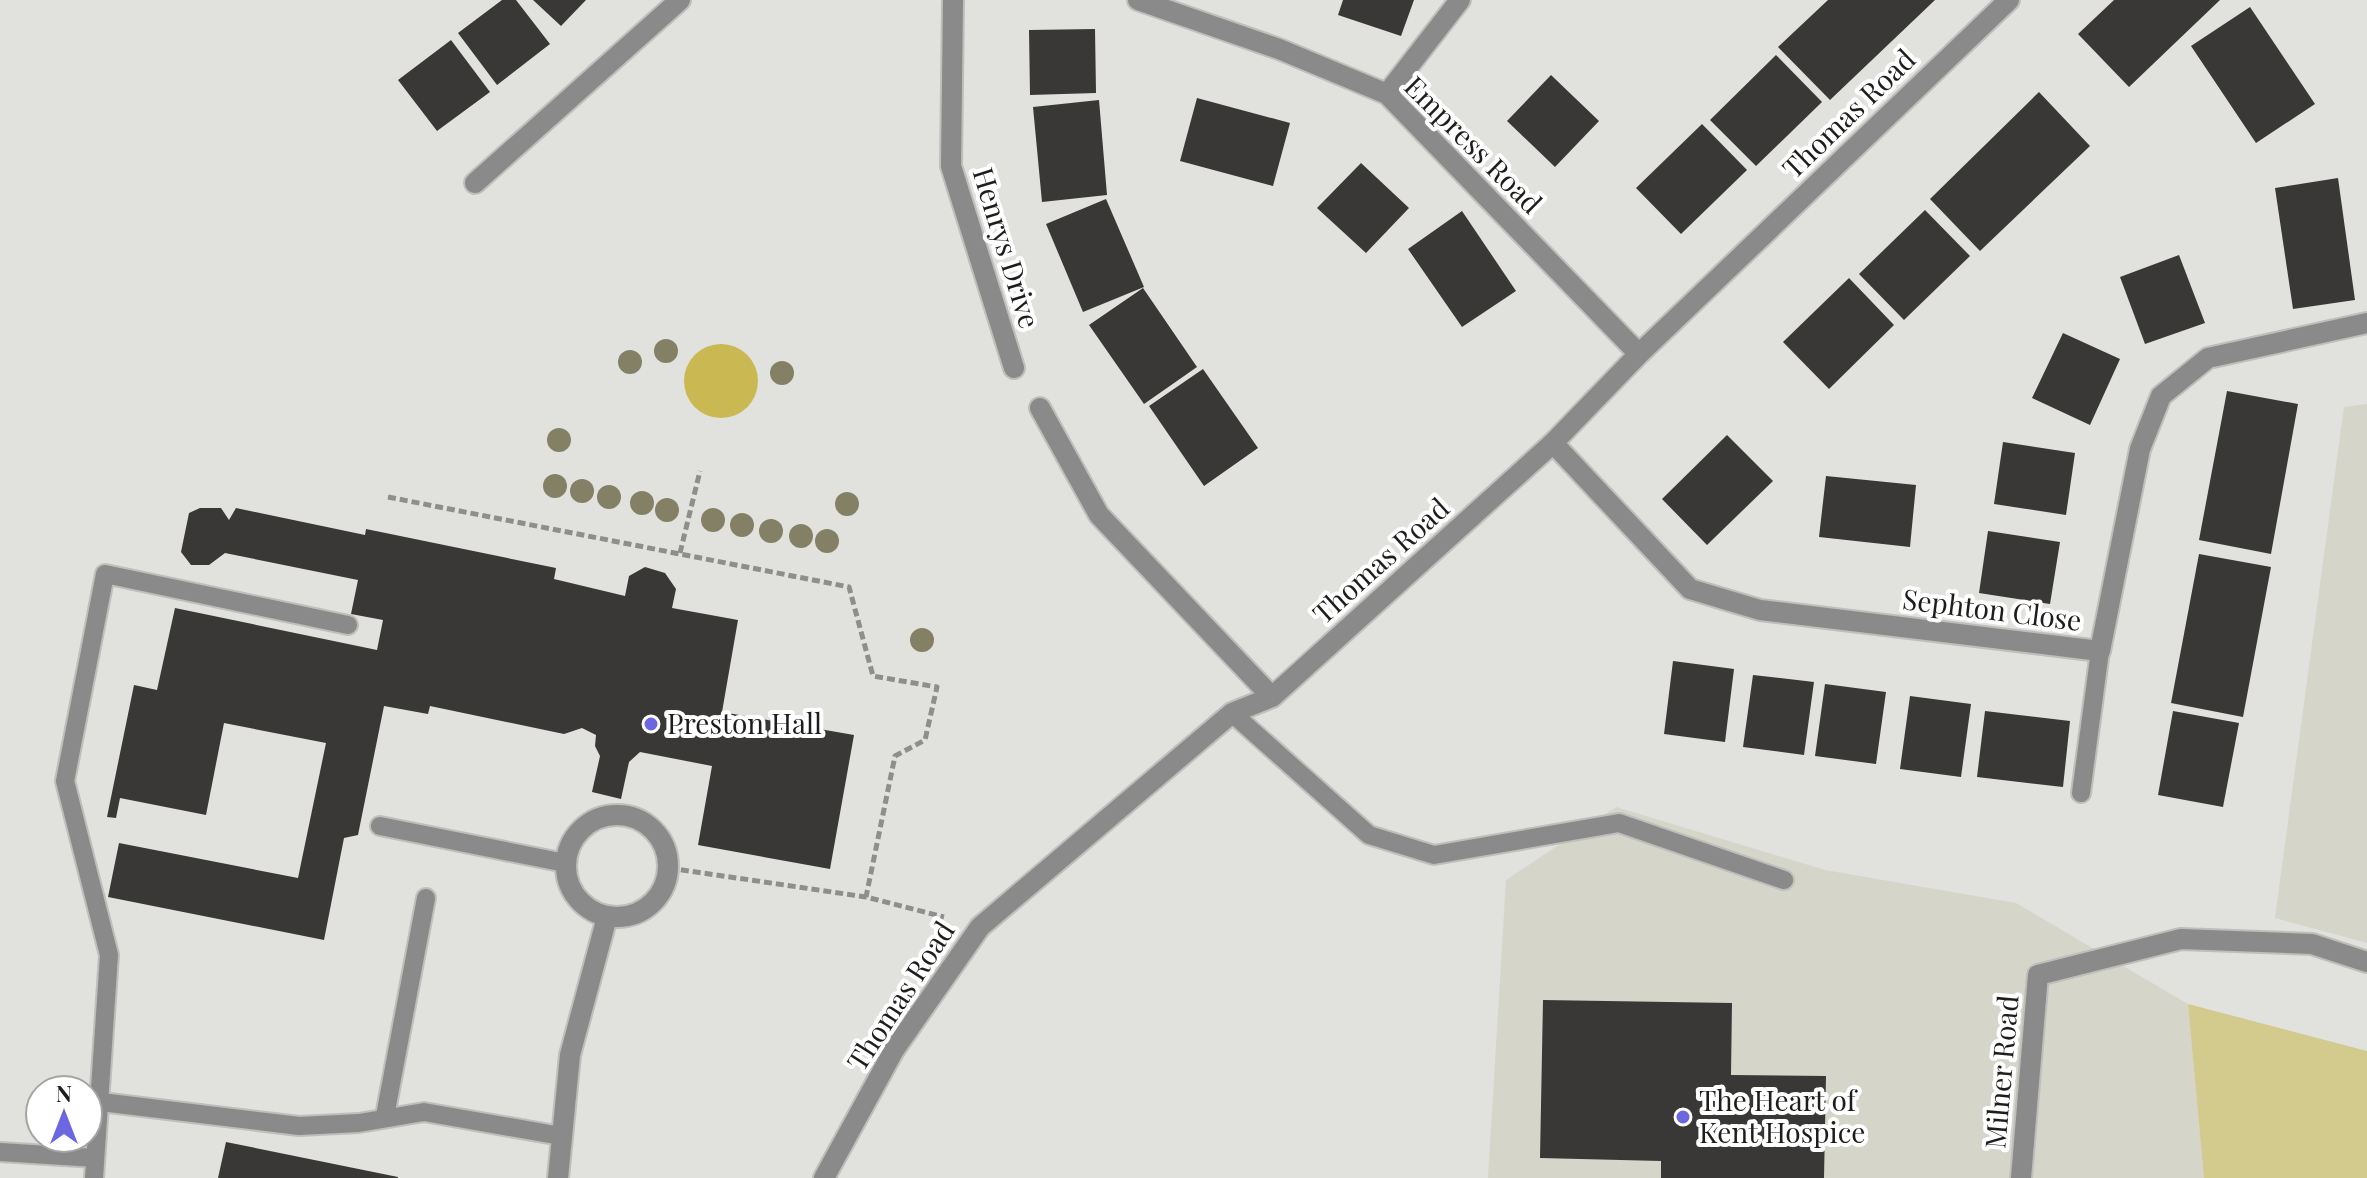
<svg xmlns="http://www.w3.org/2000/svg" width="2367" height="1178" font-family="'Playfair Display',serif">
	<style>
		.built { fill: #d6d5ca }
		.green { fill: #d3ca8d }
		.water { fill: #cab953 }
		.building { fill: #393836 }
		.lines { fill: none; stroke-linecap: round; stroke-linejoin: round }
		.lane-casing { stroke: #bebebb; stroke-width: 22 }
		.street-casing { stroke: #bebebb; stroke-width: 24 }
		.path { stroke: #8e8e8c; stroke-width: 5; stroke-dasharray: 8 4; stroke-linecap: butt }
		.lane { stroke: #8a8a8b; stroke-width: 18 }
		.street { stroke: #8a8a8b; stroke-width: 20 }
		.tree { fill: #848065 }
		.poi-dot { fill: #6c66e0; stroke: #fff; stroke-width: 3 }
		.labels { text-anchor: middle; stroke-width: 8; stroke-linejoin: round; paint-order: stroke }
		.street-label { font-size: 28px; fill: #1d1d1c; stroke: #fff }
		.poi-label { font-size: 28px; fill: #1d1d1c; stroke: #fff; text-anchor: start }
	</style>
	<rect width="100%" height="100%" fill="#e1e1de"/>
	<path class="built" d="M 2367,404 L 2367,943 L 2275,918 L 2344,407 Z
		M 1616,807 L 1825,870 L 2016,903 L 2188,1004 L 2204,1178 L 1488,1178 L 1506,880 Z"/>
	<path class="green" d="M 2188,1004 L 2367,1051 L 2367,1178 L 2204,1178 Z"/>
	<path class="water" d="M684 381a37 37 0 1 1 74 0a37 37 0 1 1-74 0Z"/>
	<path class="building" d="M 502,0 L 516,0 L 550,44 L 497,85 L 458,33 Z
		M 533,0 L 586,0 L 561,26 Z
		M 1343,0 L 1414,0 L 1401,36 L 1338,15 Z
		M 1828,0 L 1935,0 L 1830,100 L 1778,47 Z
		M 2114,0 L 2220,0 L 2129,87 L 2078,34 Z
		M 2250,7 L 2315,104 L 2256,143 L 2191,46 Z
		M 1095,29 L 1096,93 L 1030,95 L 1029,30 Z
		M 451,40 L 490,92 L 437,131 L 398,80 Z
		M 1776,55 L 1822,102 L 1756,166 L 1710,120 Z
		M 1551,75 L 1599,121 L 1555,167 L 1507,121 Z
		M 2039,92 L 2090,146 L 1980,251 L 1930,199 Z
		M 1197,98 L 1290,123 L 1273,186 L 1180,161 Z
		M 1099,100 L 1107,195 L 1042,202 L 1033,107 Z
		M 1702,124 L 1747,170 L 1681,234 L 1636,188 Z
		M 1361,163 L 1409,208 L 1366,253 L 1317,208 Z
		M 2338,178 L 2355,300 L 2293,309 L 2275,188 Z
		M 1106,199 L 1144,287 L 1083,312 L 1046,224 Z
		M 1925,210 L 1970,256 L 1904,320 L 1859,274 Z
		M 1462,211 L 1516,291 L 1462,327 L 1408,249 Z
		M 2179,255 L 2205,323 L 2145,344 L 2120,277 Z
		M 1849,278 L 1894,325 L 1829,389 L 1783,342 Z
		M 1143,288 L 1197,367 L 1144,404 L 1089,325 Z
		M 2063,333 L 2120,359 L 2090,425 L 2032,398 Z
		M 1203,369 L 1258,448 L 1204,486 L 1149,406 Z
		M 2227,391 L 2298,404 L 2271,554 L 2199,540 Z
		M 1727,435 L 1773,481 L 1707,545 L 1662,499 Z
		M 2003,442 L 2075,453 L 2066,515 L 1994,504 Z
		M 1826,476 L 1916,485 L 1910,547 L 1819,537 Z
		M 200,508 L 221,508 L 229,520 L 236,508 L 365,535 L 366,529 L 556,568 L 554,579 L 625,596 L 629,576 L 645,567 L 665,573 L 676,589 L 672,608 L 738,620 L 722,712 L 854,735 L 830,869 L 698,845 L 712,766 L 640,752 L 629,762 L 621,799 L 592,792 L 600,756 L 595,746 L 596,735 L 582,728 L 564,734 L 430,706 L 428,714 L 384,706 L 358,835 L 344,838 L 324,940 L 108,897 L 119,843 L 298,878 L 326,743 L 224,723 L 206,815 L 120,798 L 116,818 L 107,817 L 134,685 L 157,690 L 175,608 L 377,650 L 383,620 L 351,614 L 358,580 L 225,553 L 209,565 L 191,565 L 181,552 L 189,513 Z
		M 1988,531 L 2060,542 L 2050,604 L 1979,593 Z
		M 2199,554 L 2271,567 L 2243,717 L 2171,703 Z
		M 1673,661 L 1734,669 L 1725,742 L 1664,734 Z
		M 1753,675 L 1814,682 L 1804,755 L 1743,747 Z
		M 1825,684 L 1886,692 L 1876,764 L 1815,756 Z
		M 1910,696 L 1971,704 L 1961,777 L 1900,769 Z
		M 1985,711 L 2070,721 L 2063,787 L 1977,777 Z
		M 2173,711 L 2239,723 L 2223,807 L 2158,795 Z
		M 1543,1000 L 1732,1003 L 1731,1075 L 1826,1076 L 1824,1178 L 1661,1178 L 1661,1161 L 1540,1158 Z
		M 226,1142 L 398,1177 L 398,1178 L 218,1178 Z"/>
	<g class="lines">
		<g class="lane-casing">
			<path id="lane" d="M 1232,713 L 1369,835 L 1434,855 L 1619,823 L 1784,880
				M 2081,793 L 2100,651
				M 380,826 L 565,863
				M 101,1102 L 299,1126 L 359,1123 L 424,1112 L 561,1136
				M 385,1116 L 426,898
				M 0,1152 L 95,1158
				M 94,1178 L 109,955 L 65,781 L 105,574 L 348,625"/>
		</g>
		<g class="street-casing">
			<path id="street" d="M 953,0 L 951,166 L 1014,368
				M 1138,0 L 1279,49 L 1387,94 L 1639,354
				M 1387,94 L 1460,0
				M 475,183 L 680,0
				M 1040,408 L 1099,515 L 1272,697
				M 1553,443 L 1690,589 L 1760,610 L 2100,651 L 2140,449 L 2161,396 L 2208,358 L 2367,323
				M566 866a51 51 0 1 1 102 0a51 51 0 1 1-102 0Z
				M 558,1178 L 570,1055 L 607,917
				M 824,1178 L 894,1050 L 980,927 L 1232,713 L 1272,697 L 1553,443 L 1639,354 L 2009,0
				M 2021,1178 L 2038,975 L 2181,939 L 2312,944 L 2367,962"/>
		</g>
		<path class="path" d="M 388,497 L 849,587 L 873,676 L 937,687 L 925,740 L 895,756 L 866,897
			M 680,553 L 700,471
			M 669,868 L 866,897 L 944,917"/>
		<use href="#lane" class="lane"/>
		<use href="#street" class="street"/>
	</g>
	<g class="tree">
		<circle cx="666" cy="351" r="12"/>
		<circle cx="630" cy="362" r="12"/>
		<circle cx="782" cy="373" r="12"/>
		<circle cx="559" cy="440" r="12"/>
		<circle cx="555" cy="486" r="12"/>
		<circle cx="582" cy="491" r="12"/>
		<circle cx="609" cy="497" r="12"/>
		<circle cx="642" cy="503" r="12"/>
		<circle cx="847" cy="504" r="12"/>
		<circle cx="667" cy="510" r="12"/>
		<circle cx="713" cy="520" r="12"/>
		<circle cx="742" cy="525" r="12"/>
		<circle cx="771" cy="531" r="12"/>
		<circle cx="801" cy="536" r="12"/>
		<circle cx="827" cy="541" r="12"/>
		<circle cx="922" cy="640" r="12"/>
	</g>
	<g class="poi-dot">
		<circle cx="651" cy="724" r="8"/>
		<circle cx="1683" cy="1117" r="8"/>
	</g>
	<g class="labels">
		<g class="street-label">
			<text transform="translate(1849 114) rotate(-44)" y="10">Thomas Road</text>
			<text transform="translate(1473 145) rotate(45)" y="10">Empress Road</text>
			<text transform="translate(1006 248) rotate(73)" y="10">Henrys Drive</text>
			<text transform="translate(1381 561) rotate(-42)" y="10">Thomas Road</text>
			<text transform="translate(1992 610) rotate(7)" y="10">Sephton Close</text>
			<text transform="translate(901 996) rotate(-57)" y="10">Thomas Road</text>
			<text transform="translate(2002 1072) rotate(-85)" y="10">Milner Road</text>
		</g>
		<g class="poi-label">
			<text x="667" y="734">Preston Hall</text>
			<text x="1699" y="1111">The Heart of<tspan x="1699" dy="32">Kent Hospice</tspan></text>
		</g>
	</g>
	<g transform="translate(64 1114)"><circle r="38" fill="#ffffff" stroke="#a5a5a4" stroke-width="2"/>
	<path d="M0-6L14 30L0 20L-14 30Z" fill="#6c66e0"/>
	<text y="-12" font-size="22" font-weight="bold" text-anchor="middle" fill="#1d1d1c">N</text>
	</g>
</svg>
